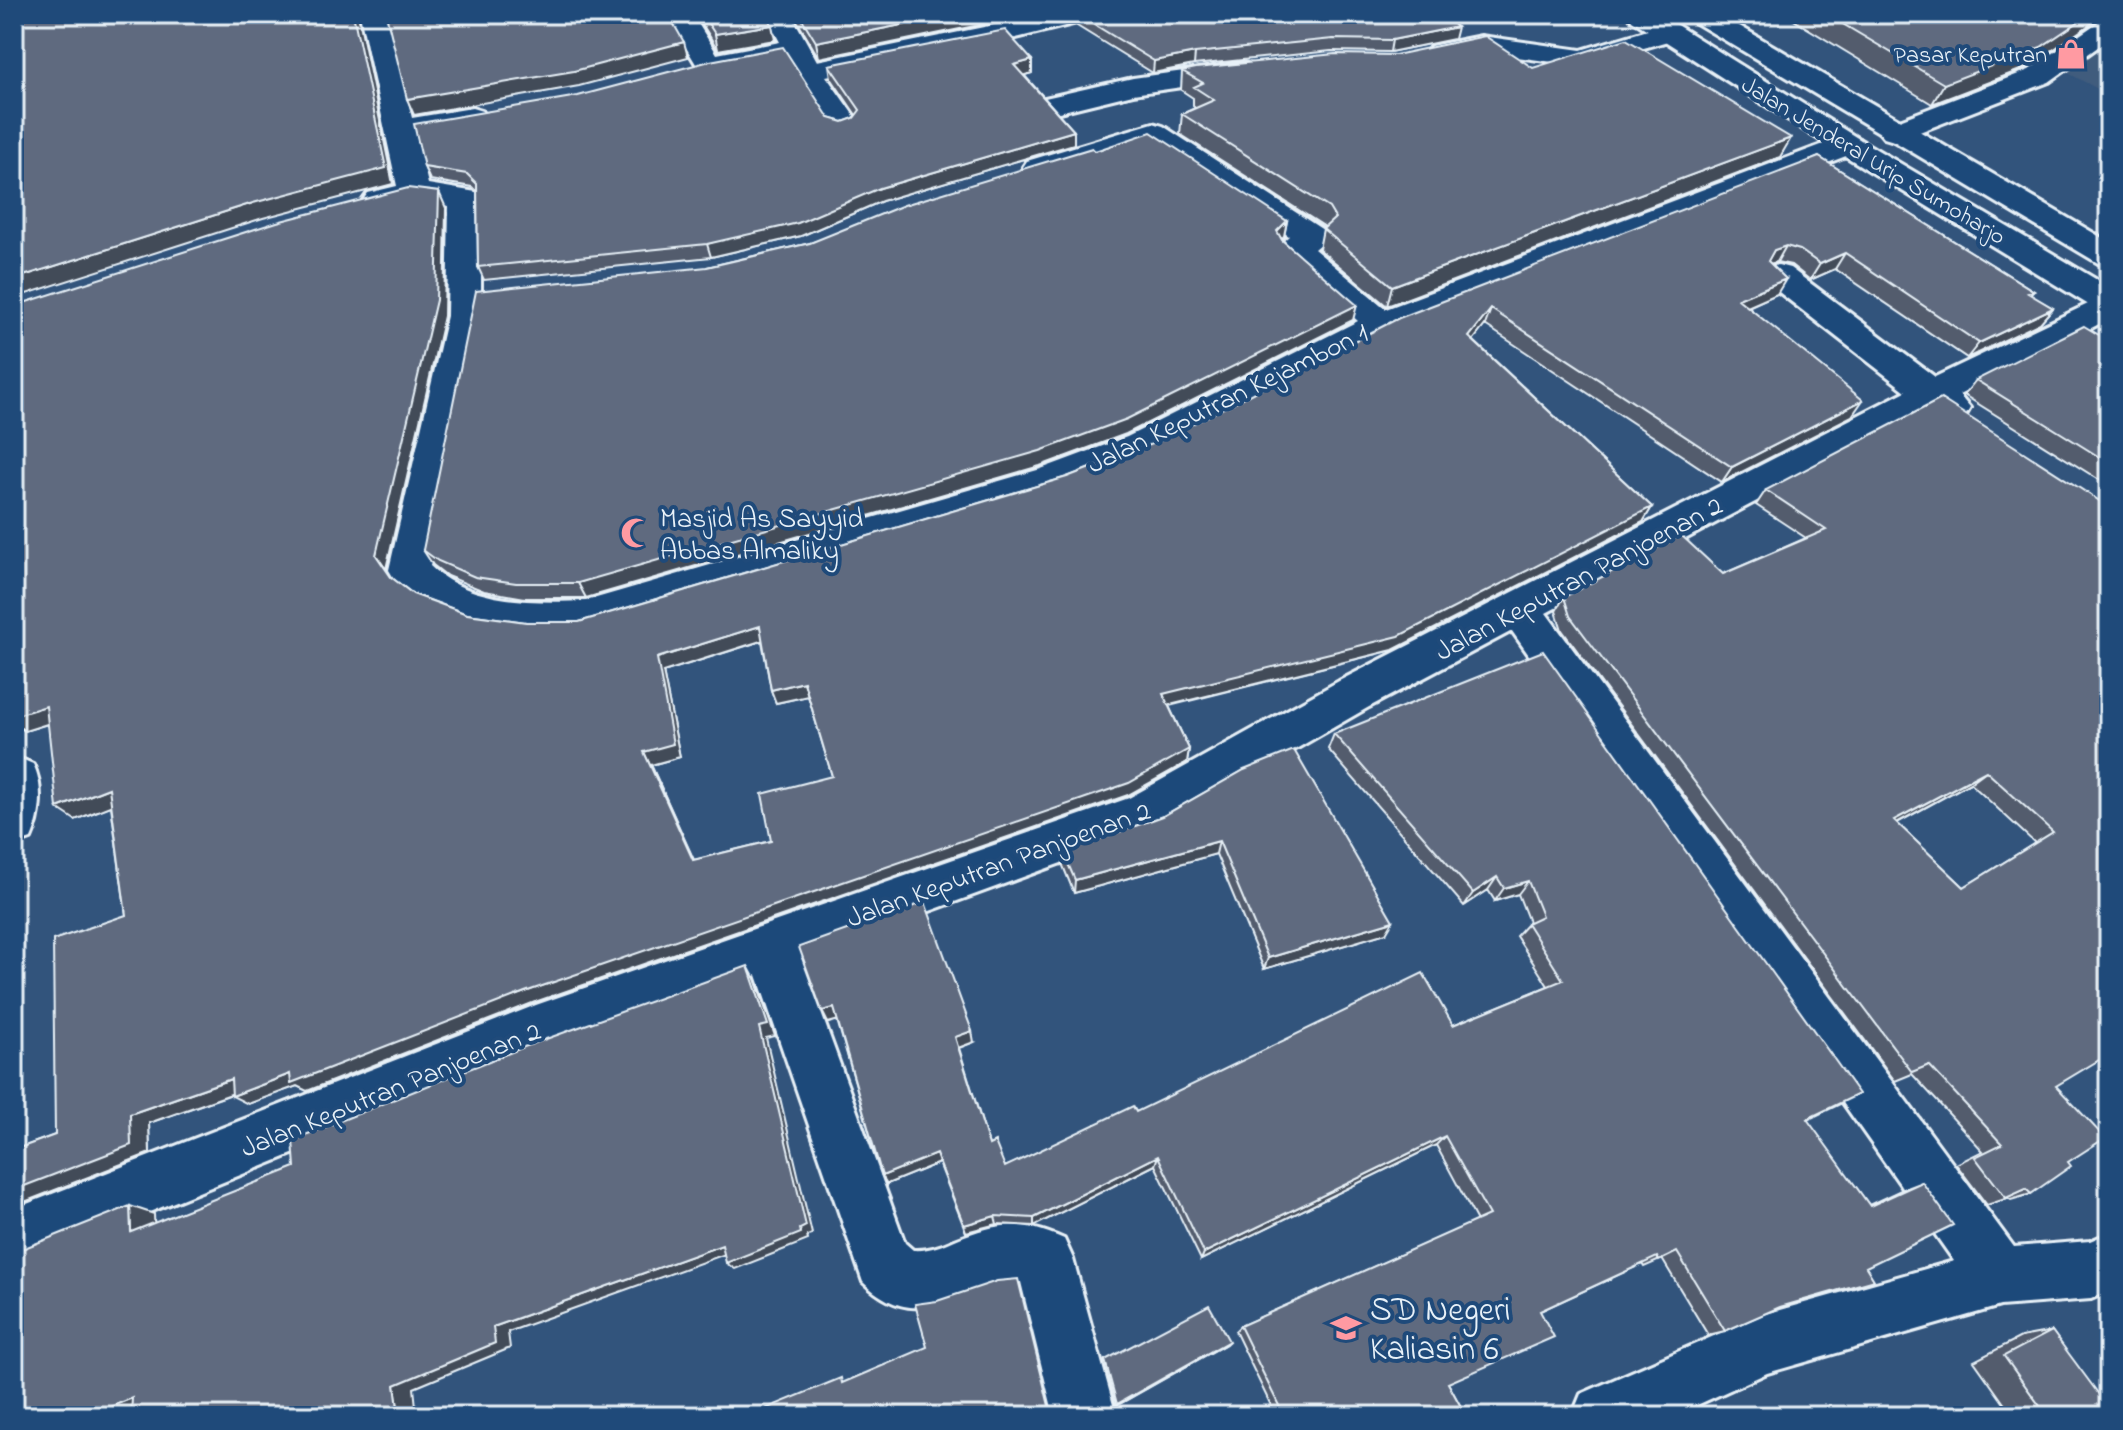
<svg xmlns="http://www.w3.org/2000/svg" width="2123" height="1430" font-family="'Indie Flower',sans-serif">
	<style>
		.built { fill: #405b7d }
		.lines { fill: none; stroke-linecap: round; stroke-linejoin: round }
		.minor-casing { stroke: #e8f1f8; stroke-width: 6 }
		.major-casing { stroke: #e8f1f8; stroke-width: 6 }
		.minor { fill: #1f4a7a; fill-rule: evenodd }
		.major { fill: #1f4a7a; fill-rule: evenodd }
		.wall { fill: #525c6d; stroke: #e8f1f8; stroke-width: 2; fill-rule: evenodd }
		.shaded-wall { fill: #424b59; stroke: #e8f1f8; stroke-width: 2 }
		.building { fill: #5f6b7f; stroke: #e8f1f8; stroke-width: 2; fill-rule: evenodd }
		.labels { text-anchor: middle; stroke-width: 8; stroke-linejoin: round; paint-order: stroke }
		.far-poi-label { font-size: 24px; fill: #e8f1f8; stroke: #1f4a7a; text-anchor: end }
		.far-street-label { font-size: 24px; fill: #e8f1f8; stroke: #1f4a7a }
		.street-label { font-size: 28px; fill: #e8f1f8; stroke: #1f4a7a }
		.poi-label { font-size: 28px; fill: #e8f1f8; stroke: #1f4a7a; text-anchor: start }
		.near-poi-label { font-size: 34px; fill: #e8f1f8; stroke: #1f4a7a; text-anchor: start }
	</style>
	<rect width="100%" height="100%" fill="#32547c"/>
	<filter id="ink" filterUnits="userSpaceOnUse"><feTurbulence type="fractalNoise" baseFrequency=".0125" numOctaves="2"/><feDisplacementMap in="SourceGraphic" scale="16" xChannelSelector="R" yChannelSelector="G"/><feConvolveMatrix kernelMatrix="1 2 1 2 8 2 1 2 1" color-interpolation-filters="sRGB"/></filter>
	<g filter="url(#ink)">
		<path class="built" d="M 1958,14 L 2109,14 L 2109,95 Z"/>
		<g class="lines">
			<g class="minor-casing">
				<path id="minor" d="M 360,14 L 386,14 L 412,118 L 472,108 L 482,111 L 487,117 L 482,123 L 416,135 L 428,184 L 476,192 L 481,199 L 481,316 L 430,566 C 469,604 535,603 586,601 L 1041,469 L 1127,437 L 1358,321 L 1282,254 L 1277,247 L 1289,236 L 1149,143 L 1038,176 L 1027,173 L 1023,167 L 1027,161 L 1143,126 L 1153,123 L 1163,126 L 1323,230 L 1328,237 L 1314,249 L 1386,309 L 1837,139 L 1848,136 L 1859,139 L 1863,145 L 1859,151 L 1393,331 L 1153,455 L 1066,489 L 586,633 C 526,636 421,630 389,570 L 447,316 L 449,206 L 414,200 L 379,209 L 368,207 L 363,200 L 368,193 L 397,186 Z
					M 666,14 L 692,14 L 717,54 L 780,42 L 765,14 L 791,14 L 817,61 L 1048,14 L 1093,14 L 1089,20 L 1012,39 L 826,76 L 859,123 L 854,129 L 844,132 L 834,129 L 787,57 L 727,68 C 718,66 710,72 699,69 Z
					M 2109,19 L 2109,39 L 2049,82 L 1904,138 L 1894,141 L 1884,138 L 1879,132 L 1884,126 L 2029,70 L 2100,21 Z
					M 1668,24 L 1678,26 L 1681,32 L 1678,38 L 1582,66 L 1481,52 L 1441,60 L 1431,58 L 1427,52 L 1431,46 L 1481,36 L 1581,50 Z
					M 1242,63 L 1252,65 L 1256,71 L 1252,77 L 1133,94 L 1055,113 L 1045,110 L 1041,104 L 1045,98 L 1133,78 Z
					M 1778,265 L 1790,268 L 1935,377 L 2109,294 L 2109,319 L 1959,395 L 1970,408 L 1965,417 C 1950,421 1942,419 1930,409 L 1546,613 L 2014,1247 L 2090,1241 L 2109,1233 L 2109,1291 L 2091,1299 L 2000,1306 L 1767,1373 L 1673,1416 L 1572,1416 L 1581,1394 L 1762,1315 L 1954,1261 L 1512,631 L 1369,707 L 1160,827 L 801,958 L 905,1243 L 913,1250 C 928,1251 942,1246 955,1240 C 999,1222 1020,1220 1064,1239 L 1073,1259 L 1116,1416 L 1054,1416 L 1021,1282 C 956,1282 923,1339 863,1282 L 757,975 L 536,1055 L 14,1267 L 14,1209 L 536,1005 L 1129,798 L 1339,681 L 1906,391 L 1766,282 L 1762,275 L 1766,268 Z
					M 14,756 L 33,764 C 44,786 41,817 31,839 L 14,845 Z"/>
			</g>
			<g class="major-casing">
				<path id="major" d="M 1628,14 L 1659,14 L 1859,139 L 2109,287 L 2109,313 L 2097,310 L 1837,151 L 1632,20 Z
					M 1687,14 L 1719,14 L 2109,242 L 2109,266 L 2098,263 L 1691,20 Z"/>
			</g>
			<use href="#minor" class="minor"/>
			<use href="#major" class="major"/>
		</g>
		<path class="wall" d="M 696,14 L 767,14 L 775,40 L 718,50 Z
			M 793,14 L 988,14 L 989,23 L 819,58 Z
			M 1077,14 L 1447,14 L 1440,16 L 1454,39 L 1390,52 L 1331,51 L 1194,65 L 1153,73 L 1077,26 Z
			M 1784,14 L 2109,14 L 2098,19 L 2028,67 L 1932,104 Z
			M 829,65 L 1032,73 L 1024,75 L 1074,131 L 1074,144 L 882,201 L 801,236 L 711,257 L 484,280 L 478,267 L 477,192 L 472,187 L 430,180 L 424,167 L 829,118 L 843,122 L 854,118 L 856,115 L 831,78 Z
			M 1533,68 L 1780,157 L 1387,306 L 1319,249 L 1323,229 L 1325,227 L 1180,134 L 1182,114 L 1195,108 L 1193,106 L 1193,98 L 1181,90 L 1182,71 Z
			M 1095,151 L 1287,221 L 1284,236 L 1282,239 L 1353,320 L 1126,434 L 1040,466 L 586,598 L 525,598 L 484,591 L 447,576 L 433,565 L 423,550 L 707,267 L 810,243 Z
			M 1819,157 L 2034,291 L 2030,295 L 2053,308 L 2040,323 L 1967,358 L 1835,269 L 1810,280 L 1791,265 L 1777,262 L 1771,264 L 1777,294 L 1748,307 L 1852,416 L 1722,482 L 1485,325 L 1473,340 L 1652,507 L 1643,522 L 1393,650 L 1169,706 L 1189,749 L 1187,762 L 1128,795 L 535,1002 L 307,1091 L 297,1086 L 248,1104 L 232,1094 L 149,1123 L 150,1153 L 14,1206 L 14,1150 L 55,1135 L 126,915 L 111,806 L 75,820 L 48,724 L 25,731 L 17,725 L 14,726 L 14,306 L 446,208 L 444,316 L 386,569 L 392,578 L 413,594 L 467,614 L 526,622 L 579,622 L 1067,477 L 1155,443 ZM 762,641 L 771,690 L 776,703 L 808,696 L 832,776 L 771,841 L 694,860 L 651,765 L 680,757 L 663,672 Z
			M 2109,341 L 2109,486 L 1964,395 L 1976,380 Z
			M 1766,490 L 2109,507 L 2056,1086 L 2068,1162 L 2031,1194 L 2011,1200 L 2008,1198 L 1987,1205 L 1956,1164 L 1983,1151 L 1912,1074 L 1895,1081 L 1562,630 L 1556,611 L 1564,597 L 1723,574 L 1806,538 L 1756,505 ZM 1970,783 L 2035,843 L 1964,887 L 1897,823 Z
			M 1334,734 L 1840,1104 L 1807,1120 L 1869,1205 L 1901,1190 L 1922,1182 L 1779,1307 L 1725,1331 L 1708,1335 L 1662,1259 L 1644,1267 L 1642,1264 L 1540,1311 L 1448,1383 L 1466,1416 L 1276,1416 L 1235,1331 L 1240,1326 L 1477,1221 L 1436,1145 L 1201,1260 L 1155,1165 L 1034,1226 L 997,1224 L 966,1232 L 939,1163 L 887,1184 L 882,1176 L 837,1020 L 828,1023 L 822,1011 L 974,1042 L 959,1048 L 989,1145 L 1005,1167 L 1136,1112 L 1453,1025 L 1548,986 L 1516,936 L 1529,922 L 1518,894 L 1495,901 L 1488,890 L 1464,906 L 1328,749 Z
			M 1244,770 L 1386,933 L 1264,969 L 1216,854 L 1074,893 L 1063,866 L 1063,852 L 1163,816 Z
			M 2052,1331 L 2109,1416 L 2013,1416 L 1974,1361 L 2021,1337 Z
			M 1226,1344 L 1116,1406 L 1104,1363 L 1105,1360 Z
			M 1740,1413 L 1742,1416 L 1719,1416 L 1721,1415 Z"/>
		<path class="shaded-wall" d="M 353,14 L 358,14 L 393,184 L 263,218 L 14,298 L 14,279 L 253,203 Z
			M 957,14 L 988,14 L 989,23 L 819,58 L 816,42 Z
			M 2090,14 L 2109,14 L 2109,17 L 2098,19 L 2028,67 L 1932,104 L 1944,84 Z
			M 772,25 L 775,40 L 718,50 L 715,34 Z
			M 1457,27 L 1454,39 L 1390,52 L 1392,40 Z
			M 684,42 L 688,57 L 579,86 L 414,115 L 407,99 Z
			M 1195,53 L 1194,65 L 1153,73 L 1154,61 Z
			M 1032,60 L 1032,73 L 1015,78 L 1014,65 Z
			M 1074,131 L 1074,144 L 882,201 L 801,236 L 711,257 L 707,244 L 880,188 Z
			M 1791,138 L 1780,157 L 1387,306 L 1392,286 Z
			M 439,192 L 446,208 L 444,316 L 386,569 L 376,555 Z
			M 1287,221 L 1284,236 L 1274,247 L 1277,231 Z
			M 1786,246 L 1777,262 L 1765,265 L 1774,250 Z
			M 1845,253 L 1835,269 L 1810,280 L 1820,264 Z
			M 1786,279 L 1777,294 L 1729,315 L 1738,299 Z
			M 1357,305 L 1353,320 L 1126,434 L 1040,466 L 586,598 L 578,583 Z
			M 2053,308 L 2040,323 L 1967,358 L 1979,343 Z
			M 1491,309 L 1485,325 L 1464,352 L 1469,337 Z
			M 1863,400 L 1852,416 L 1722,482 L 1732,467 Z
			M 1652,507 L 1643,522 L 1393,650 L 1162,707 L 1163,694 Z
			M 760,626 L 764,640 L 663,672 L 680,757 L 651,765 L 699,872 L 693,860 L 644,752 L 657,658 Z
			M 804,682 L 808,696 L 776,703 L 771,690 Z
			M 46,706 L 63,719 L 25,731 L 17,725 L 14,726 L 14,715 Z
			M 1189,749 L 1187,762 L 1128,795 L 535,1002 L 307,1091 L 297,1086 L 248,1104 L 232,1096 L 290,1074 L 525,992 Z
			M 1986,771 L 1970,783 L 1880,832 L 1894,820 Z
			M 109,788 L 125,800 L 75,820 L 57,808 Z
			M 1219,841 L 1216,854 L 1074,893 L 1075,880 Z
			M 1497,877 L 1488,890 L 1464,906 L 1473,893 Z
			M 1528,881 L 1518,894 L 1495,901 L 1504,888 Z
			M 1393,921 L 1386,933 L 1264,969 L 1268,958 Z
			M 748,966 L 755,979 L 775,1036 L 766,1038 L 812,1234 L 807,1236 L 808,1240 L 735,1269 L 726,1263 L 759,1027 Z
			M 834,1008 L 839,1020 L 828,1023 L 822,1011 Z
			M 972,1031 L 974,1042 L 958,1048 L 955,1037 Z
			M 231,1079 L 248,1088 L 149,1123 L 150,1153 L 14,1206 L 14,1190 L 130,1114 Z
			M 1445,1136 L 1436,1145 L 1201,1260 L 1204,1253 Z
			M 936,1154 L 939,1163 L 887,1184 L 882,1176 Z
			M 1158,1156 L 1155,1165 L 1034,1226 L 1034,1218 Z
			M 130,1206 L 154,1214 L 155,1239 L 131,1232 Z
			M 995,1216 L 997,1224 L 966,1232 L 964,1225 Z
			M 722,1245 L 731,1252 L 508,1332 L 510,1348 L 414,1388 L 417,1416 L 399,1416 L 395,1385 L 493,1327 Z
			M 1229,1341 L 1226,1344 L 1116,1406 L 1117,1404 Z
			M 132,1398 L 158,1401 L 122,1416 L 88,1416 Z"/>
		<path class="building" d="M 14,14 L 353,14 L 386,168 L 253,203 L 14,279 Z
			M 386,14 L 668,14 L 684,42 L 574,71 L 407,99 Z
			M 702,14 L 767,14 L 772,25 L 715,34 Z
			M 799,14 L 957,14 L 816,42 Z
			M 1077,14 L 1438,14 L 1457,27 L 1392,40 L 1333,39 L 1195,53 L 1154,61 Z
			M 1826,14 L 2090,14 L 2041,47 L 1944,84 Z
			M 1005,30 L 1032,60 L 1014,65 L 1074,131 L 880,188 L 798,223 L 707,244 L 478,267 L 477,184 L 467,174 L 424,167 L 414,124 L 578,96 L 710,61 L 783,47 L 829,118 L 843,122 L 854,118 L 860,110 L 829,65 Z
			M 1485,36 L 1533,68 L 1626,39 L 1791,138 L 1392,286 L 1323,229 L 1335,218 L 1329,208 L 1182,114 L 1214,100 L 1194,87 L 1203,83 L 1182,71 L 1196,68 L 1335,54 L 1395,55 Z
			M 1151,132 L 1287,221 L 1277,231 L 1282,240 L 1357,305 L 1127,419 L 1040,451 L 578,583 L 516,583 L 475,577 L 438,561 L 423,550 L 476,291 L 707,267 L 810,243 L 904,205 L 1092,148 L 1095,151 Z
			M 1819,157 L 2034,291 L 2028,293 L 2053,308 L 1979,343 L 1845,253 L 1820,264 L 1800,250 L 1786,246 L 1774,250 L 1768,261 L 1786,279 L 1738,299 L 1863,400 L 1732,467 L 1491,309 L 1469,337 L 1652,507 L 1399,636 L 1163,694 L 1189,749 L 1129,783 L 525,992 L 291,1083 L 290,1074 L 232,1096 L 231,1079 L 130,1114 L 131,1145 L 14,1190 L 14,1150 L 55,1135 L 53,940 L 126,915 L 109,788 L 57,808 L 46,706 L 14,716 L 14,306 L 277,222 L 408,188 L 439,192 L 436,300 L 376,555 L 391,577 L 413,594 L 467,614 L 526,622 L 579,622 L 1067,477 L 1155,443 L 1399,318 ZM 760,626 L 771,690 L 804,682 L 832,776 L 762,794 L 771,841 L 693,860 L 644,752 L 673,744 L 657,658 Z
			M 2084,326 L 2109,341 L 2109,463 L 1976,380 Z
			M 1941,399 L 2109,507 L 2109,1054 L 2056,1086 L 2105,1138 L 2068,1162 L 2071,1166 L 2031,1194 L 2026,1189 L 2006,1198 L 1975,1157 L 2002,1144 L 1929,1065 L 1912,1072 L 1570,616 L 1564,597 L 1681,535 L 1723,574 L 1826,530 L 1766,490 ZM 1986,771 L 2053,832 L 1964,887 L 1894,820 Z
			M 1543,651 L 1859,1094 L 1807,1119 L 1870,1206 L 1922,1182 L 1953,1225 L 1866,1267 L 1874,1280 L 1780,1307 L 1725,1331 L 1677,1252 L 1659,1261 L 1657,1257 L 1540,1311 L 1554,1337 L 1448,1383 L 1466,1416 L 1284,1416 L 1240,1326 L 1489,1215 L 1445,1136 L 1204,1253 L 1158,1156 L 1034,1218 L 995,1216 L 964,1225 L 936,1154 L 882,1176 L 834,1008 L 822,1011 L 799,947 L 925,902 L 972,1031 L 955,1037 L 989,1145 L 995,1142 L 1005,1167 L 1133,1106 L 1136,1112 L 1423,973 L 1453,1025 L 1563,980 L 1527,923 L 1542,916 L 1528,881 L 1504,888 L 1497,877 L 1473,893 L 1334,734 Z
			M 1294,750 L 1393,921 L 1268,958 L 1219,841 L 1075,880 L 1063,852 L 1163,816 L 1244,770 Z
			M 748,966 L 768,1025 L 759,1027 L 806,1226 L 800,1229 L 801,1233 L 726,1263 L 722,1245 L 493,1327 L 495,1343 L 395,1385 L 399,1416 L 131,1416 L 132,1398 L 88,1416 L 14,1416 L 14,1292 L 17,1251 L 130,1206 L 131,1232 L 295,1167 L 293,1140 L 524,1047 Z
			M 1018,1279 L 1051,1414 L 1088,1416 L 748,1416 L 841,1378 L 842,1383 L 927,1347 L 915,1304 L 937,1301 L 997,1281 Z
			M 1209,1305 L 1229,1341 L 1117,1404 L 1105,1360 Z
			M 2052,1331 L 2109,1408 L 2109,1416 L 2047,1416 L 2004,1356 Z"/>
	</g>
	<defs>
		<g id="shop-bare" transform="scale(2.4)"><path d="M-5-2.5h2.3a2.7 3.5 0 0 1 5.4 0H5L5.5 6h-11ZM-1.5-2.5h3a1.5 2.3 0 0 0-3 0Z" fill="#ff9aa2" stroke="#1f4a7a" stroke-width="2.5" paint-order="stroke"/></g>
		<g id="mosque-bare" transform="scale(2.4)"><path d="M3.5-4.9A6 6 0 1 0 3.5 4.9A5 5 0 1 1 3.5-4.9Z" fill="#ff9aa2" stroke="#1f4a7a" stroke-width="2.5" paint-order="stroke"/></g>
		<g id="school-bare" transform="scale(2.4)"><path d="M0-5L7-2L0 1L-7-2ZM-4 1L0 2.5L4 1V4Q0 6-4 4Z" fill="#ff9aa2" stroke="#1f4a7a" stroke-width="2.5" paint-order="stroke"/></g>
	</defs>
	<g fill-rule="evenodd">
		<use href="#shop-bare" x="2071" y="54"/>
		<use href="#mosque-bare" x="636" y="533"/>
		<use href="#school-bare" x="1346" y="1328"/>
	</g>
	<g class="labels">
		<g class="far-poi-label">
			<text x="2047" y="62">Pasar Keputran</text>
		</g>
		<g class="far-street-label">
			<text transform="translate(1874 160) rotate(31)" y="8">Jalan Jenderal Urip Sumoharjo</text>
		</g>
		<g class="street-label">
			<text transform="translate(1227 397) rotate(-26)" y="10">Jalan Keputran Kejambon 1</text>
			<text transform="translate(1578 577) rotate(-28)" y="10">Jalan Keputran Panjoenan 2</text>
			<text transform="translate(998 863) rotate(-20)" y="10">Jalan Keputran Panjoenan 2</text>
			<text transform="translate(390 1088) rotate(-22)" y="10">Jalan Keputran Panjoenan 2</text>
		</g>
		<g class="poi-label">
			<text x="660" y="527">Masjid As Sayyid<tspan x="660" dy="32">Abbas Almaliky</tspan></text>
		</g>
		<g class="near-poi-label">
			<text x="1370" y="1320">SD Negeri<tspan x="1370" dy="39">Kaliasin 6</tspan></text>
		</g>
	</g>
	<rect width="2123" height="1430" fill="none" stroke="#1f4a7a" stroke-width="48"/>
	<rect x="24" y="24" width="2075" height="1382" fill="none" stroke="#e8f1f8" stroke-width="3" filter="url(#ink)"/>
</svg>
